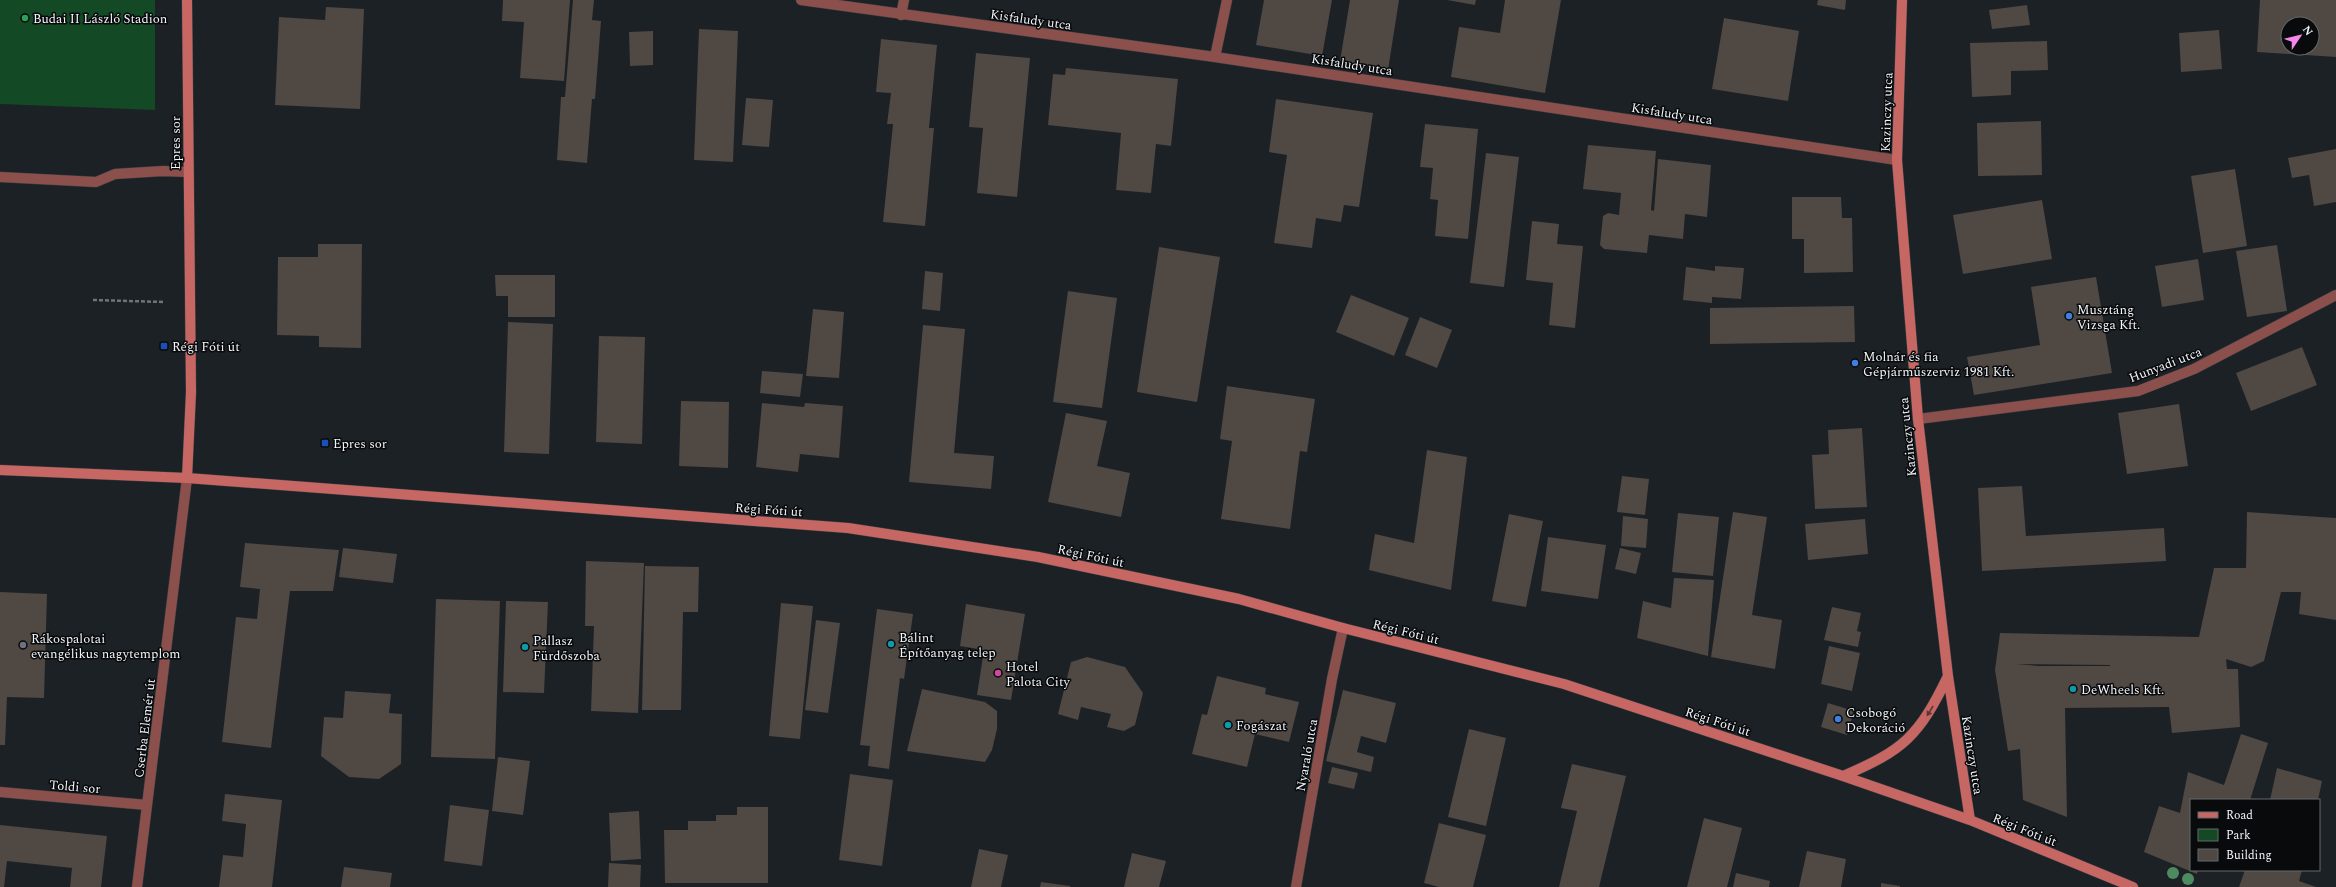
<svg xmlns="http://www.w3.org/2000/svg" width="2336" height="887" font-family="Spectral,serif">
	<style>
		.green { fill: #134924 }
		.building { fill: #4f4843; fill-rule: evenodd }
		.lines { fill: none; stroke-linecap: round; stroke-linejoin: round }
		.lane-casing { stroke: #3a3f44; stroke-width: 11 }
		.street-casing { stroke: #3a3f44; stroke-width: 11 }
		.secondary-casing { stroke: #3a3f44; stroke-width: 11 }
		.path { stroke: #707479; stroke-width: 2.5; stroke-dasharray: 4 2; stroke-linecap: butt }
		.lane { stroke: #8b4f4c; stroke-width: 10 }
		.street { stroke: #8b4f4c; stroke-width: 10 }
		.secondary { stroke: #c76764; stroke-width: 10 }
		.tree { fill: #4d8a60 }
		.oneway { fill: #5e3434 }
		.leisure-dot { fill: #2e9e5b; stroke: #080a0c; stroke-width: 1.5 }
		.shop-dot { fill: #3f7fe0; stroke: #080a0c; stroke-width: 1.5 }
		.transit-dot { fill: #1a4fb4; stroke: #080a0c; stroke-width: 1.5 }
		.culture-dot { fill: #0f9aa8; stroke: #080a0c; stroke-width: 1.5 }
		.worship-dot { fill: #6b7280; stroke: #080a0c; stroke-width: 1.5 }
		.hotel-dot { fill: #d1479c; stroke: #080a0c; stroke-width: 1.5 }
		.labels { text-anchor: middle; stroke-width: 3; stroke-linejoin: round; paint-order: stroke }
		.poi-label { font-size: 13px; fill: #f2f5f9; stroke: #080a0c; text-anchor: start }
		.street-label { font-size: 13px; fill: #f2f5f9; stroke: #080a0c }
	</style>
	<rect width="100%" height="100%" fill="#1c2126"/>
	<path class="green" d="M 0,0 L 155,0 L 155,110 L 0,104 Z"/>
	<path class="building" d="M 503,0 L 570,0 L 564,81 L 520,78 L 524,22 L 502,21 Z
		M 573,0 L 594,0 L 592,20 L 601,21 L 595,99 L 592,99 L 587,163 L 557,160 L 561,97 L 565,97 Z
		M 1264,0 L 1332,0 L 1322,56 L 1256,45 Z
		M 1350,0 L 1399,0 L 1388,70 L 1340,61 Z
		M 1447,0 L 1476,0 L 1475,5 Z
		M 1505,0 L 1561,0 L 1545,93 L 1451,77 L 1459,27 L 1500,33 Z
		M 1818,0 L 1846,0 L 1845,10 L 1817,5 Z
		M 2260,0 L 2336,0 L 2336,57 L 2257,52 ZM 2288,24 L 2312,24 L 2312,48 L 2288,48 Z
		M 2027,5 L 2030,25 L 1992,29 L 1989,10 Z
		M 326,7 L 364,9 L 360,109 L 275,105 L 279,17 L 325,20 Z
		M 1724,18 L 1799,31 L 1788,101 L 1712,89 Z
		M 699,29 L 738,31 L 733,162 L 694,160 Z
		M 2219,30 L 2222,69 L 2181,72 L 2179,33 Z
		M 653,31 L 653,65 L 630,66 L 629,32 Z
		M 881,39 L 937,45 L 929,128 L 934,128 L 925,226 L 883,222 L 893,124 L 887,124 L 891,93 L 876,92 Z
		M 2047,41 L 2048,70 L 2011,71 L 2011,95 L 1972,97 L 1970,43 Z
		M 976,53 L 1030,58 L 1017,197 L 977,193 L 983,128 L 969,127 Z
		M 1066,68 L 1178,79 L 1171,146 L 1156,144 L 1151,193 L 1116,190 L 1121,133 L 1048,125 L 1053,74 L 1065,75 Z
		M 746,98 L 773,100 L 769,147 L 742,145 Z
		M 1276,99 L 1373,113 L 1359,207 L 1344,205 L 1341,222 L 1316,218 L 1312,248 L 1274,243 L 1287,155 L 1269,152 Z
		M 2041,121 L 2042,175 L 1978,176 L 1977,123 Z
		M 1425,124 L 1478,129 L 1468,239 L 1435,236 L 1438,200 L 1430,199 L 1433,168 L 1420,167 Z
		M 1588,145 L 1656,151 L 1651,210 L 1654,211 L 1658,159 L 1711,165 L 1707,217 L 1685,214 L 1683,239 L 1649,235 L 1647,253 L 1604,249 L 1600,245 L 1603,216 L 1608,213 L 1619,215 L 1621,193 L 1583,189 Z
		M 2336,149 L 2336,202 L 2314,206 L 2309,175 L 2292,178 L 2288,158 Z
		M 1486,153 L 1519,157 L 1504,287 L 1470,283 Z
		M 2235,169 L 2247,246 L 2203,253 L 2191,176 Z
		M 1792,197 L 1841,197 L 1842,218 L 1852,218 L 1853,272 L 1804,273 L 1804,239 L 1792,239 Z
		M 2042,200 L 2052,259 L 1963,274 L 1953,215 Z
		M 1532,221 L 1559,224 L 1557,244 L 1583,246 L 1575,328 L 1549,325 L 1553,283 L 1526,280 Z
		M 318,244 L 362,244 L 361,348 L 319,347 L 319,336 L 277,335 L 278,257 L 318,257 Z
		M 2277,245 L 2287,311 L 2247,317 L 2236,251 Z
		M 1159,247 L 1220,257 L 1197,402 L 1137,392 Z
		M 2198,259 L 2204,300 L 2162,307 L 2155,266 Z
		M 1715,266 L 1744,268 L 1741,299 L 1712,297 L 1712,303 L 1683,300 L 1686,267 L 1715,271 Z
		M 925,271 L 943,273 L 940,311 L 922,309 Z
		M 495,275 L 555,275 L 555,317 L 508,317 L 508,296 L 496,296 Z
		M 2096,277 L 2112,373 L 1974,395 L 1967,357 L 2040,345 L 2031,287 Z
		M 1068,291 L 1117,298 L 1102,408 L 1053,402 Z
		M 1351,295 L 1409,318 L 1394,356 L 1336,332 Z
		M 1854,306 L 1855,342 L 1710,344 L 1710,308 Z
		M 813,309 L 844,312 L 839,378 L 806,376 Z
		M 1420,317 L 1452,330 L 1437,368 L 1405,355 Z
		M 508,322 L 553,324 L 549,454 L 504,452 Z
		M 923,325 L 965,329 L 954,453 L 994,456 L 991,489 L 909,482 Z
		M 599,336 L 645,337 L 642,444 L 596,442 Z
		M 2302,347 L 2317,385 L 2251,411 L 2236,373 Z
		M 762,371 L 803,374 L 800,397 L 760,393 Z
		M 1227,386 L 1315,399 L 1307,452 L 1300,451 L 1290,529 L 1221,519 L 1232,441 L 1220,439 Z
		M 681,401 L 729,402 L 728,468 L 679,466 Z
		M 762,403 L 804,407 L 805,403 L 843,406 L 839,458 L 800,454 L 798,472 L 756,467 Z
		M 2179,404 L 2188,466 L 2127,474 L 2118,413 Z
		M 1066,413 L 1107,421 L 1097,466 L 1130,473 L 1121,517 L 1048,502 Z
		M 1862,428 L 1867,507 L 1815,509 L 1812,455 L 1829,454 L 1828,430 Z
		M 1427,450 L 1467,457 L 1451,590 L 1369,570 L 1375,534 L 1414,543 Z
		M 1622,476 L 1649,479 L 1645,515 L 1617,512 Z
		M 2022,486 L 2026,536 L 2164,528 L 2166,561 L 1982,571 L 1978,488 Z
		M 1733,512 L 1767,517 L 1752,615 L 1782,620 L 1775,669 L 1711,657 Z
		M 2247,512 L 2336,518 L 2336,620 L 2299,614 L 2301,592 L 2281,592 L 2264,661 L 2251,667 L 2226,659 L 2227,669 L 2238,669 L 2240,727 L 2172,733 L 2169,707 L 2065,708 L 2067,817 L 2023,800 L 2020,749 L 2008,751 L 1995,670 L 2000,633 L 2199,637 L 2214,568 L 2246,568 ZM 2016,664 L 2110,665 L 2110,666 L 2039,666 Z
		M 1678,513 L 1719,517 L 1713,576 L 1672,572 Z
		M 1509,514 L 1543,521 L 1526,607 L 1492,601 Z
		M 1623,516 L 1648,519 L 1646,548 L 1621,546 Z
		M 1865,519 L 1868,554 L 1808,560 L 1805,524 Z
		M 1548,537 L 1606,545 L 1598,599 L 1541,591 Z
		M 245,543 L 339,550 L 333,591 L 290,591 L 271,748 L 222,742 L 236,617 L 257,619 L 260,589 L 240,587 Z
		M 343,548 L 397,554 L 393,583 L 339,577 Z
		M 1620,548 L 1641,553 L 1636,574 L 1615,569 Z
		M 586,561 L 644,563 L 638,713 L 591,711 L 594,626 L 585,626 Z
		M 645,566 L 699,567 L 698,612 L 683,612 L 681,710 L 642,710 Z
		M 1674,578 L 1714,580 L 1708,656 L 1637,638 L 1643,601 L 1671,608 Z
		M 0,592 L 47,594 L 44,698 L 7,697 L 5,745 L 0,745 Z
		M 436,599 L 500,601 L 495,759 L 431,757 Z
		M 506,601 L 548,602 L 544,693 L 503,692 Z
		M 781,603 L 813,606 L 800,739 L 769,736 Z
		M 966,604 L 1025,614 L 1011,700 L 977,695 L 984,650 L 960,646 Z
		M 1832,607 L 1861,613 L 1857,631 L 1861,632 L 1858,647 L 1824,640 Z
		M 877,609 L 913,614 L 904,679 L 900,678 L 889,769 L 868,766 L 870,746 L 860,745 Z
		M 816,620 L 840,623 L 828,713 L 805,710 Z
		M 1829,646 L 1860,653 L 1852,691 L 1821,684 Z
		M 1087,657 L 1125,667 L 1143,693 L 1135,725 L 1124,731 L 1107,727 L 1111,714 L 1081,707 L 1078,720 L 1058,714 L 1071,662 Z
		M 1217,676 L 1266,688 L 1265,694 L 1299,702 L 1289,742 L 1255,734 L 1247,767 L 1192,754 L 1202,714 L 1207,715 Z
		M 922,689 L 985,702 L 997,711 L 997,729 L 992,750 L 985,762 L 907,751 Z
		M 1343,690 L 1396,703 L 1386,743 L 1361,736 L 1357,752 L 1374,757 L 1371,772 L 1326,761 Z
		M 345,691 L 391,694 L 389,713 L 402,714 L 401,764 L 379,779 L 349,777 L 321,756 L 324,717 L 343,718 Z
		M 1828,703 L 1854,711 L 1847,735 L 1821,727 Z
		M 1469,729 L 1506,738 L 1486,826 L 1448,817 Z
		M 2241,734 L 2268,743 L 2250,800 L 2191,800 L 2191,870 L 2198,870 L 2197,874 L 2144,852 L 2159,806 L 2180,813 L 2188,772 L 2224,785 Z
		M 498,757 L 530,761 L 523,815 L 492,811 Z
		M 1572,764 L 1626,776 L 1599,887 L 1559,887 L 1577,811 L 1561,808 Z
		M 1332,767 L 1358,773 L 1354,789 L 1328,783 Z
		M 2277,768 L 2322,781 L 2318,800 L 2270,800 Z
		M 850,774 L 893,780 L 882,866 L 839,860 Z
		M 225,794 L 282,800 L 272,887 L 219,887 L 223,855 L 243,857 L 246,824 L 222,821 Z
		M 450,805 L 489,810 L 482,866 L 444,861 Z
		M 737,807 L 768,807 L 768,883 L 665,883 L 664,830 L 688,830 L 688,821 L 716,821 L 716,815 L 737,815 Z
		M 639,811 L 641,859 L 611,861 L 609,813 Z
		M 1704,818 L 1742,828 L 1727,887 L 1687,887 Z
		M 1439,823 L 1486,835 L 1473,887 L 1439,887 L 1424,883 Z
		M 0,825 L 107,836 L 101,887 L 70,887 L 72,868 L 7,861 L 4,887 L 0,887 Z
		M 979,849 L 1008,855 L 1001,887 L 971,887 Z
		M 1807,851 L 1846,859 L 1841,887 L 1799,887 Z
		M 1132,853 L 1166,861 L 1159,887 L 1124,887 Z
		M 609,863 L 641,865 L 640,887 L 608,887 Z
		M 344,867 L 392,873 L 390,887 L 341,887 Z
		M 2245,870 L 2302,870 L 2299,881 L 2316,887 L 2239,887 Z
		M 1736,873 L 1770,881 L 1769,887 L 1733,887 Z
		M 1041,882 L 1070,886 L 1070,887 L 1040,887 Z
		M 1881,883 L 1900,886 L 1900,887 L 1881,887 Z"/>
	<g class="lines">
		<g class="lane-casing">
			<path id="lane" d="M 0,177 L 96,182 L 115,174 L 163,171 L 188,172"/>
		</g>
		<g class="street-casing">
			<path id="street" d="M 801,0 L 1215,57 L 1897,160
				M 901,15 L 904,0
				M 1215,57 L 1227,0
				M 1918,419 L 2138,391 L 2194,369 L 2336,295
				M 0,792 L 147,805
				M 137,887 L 187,478
				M 1296,887 L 1332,679 L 1343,628"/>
		</g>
		<g class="secondary-casing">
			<path id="secondary" d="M 187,0 L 191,392 L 187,478
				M 1902,0 L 1897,160 L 1918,419 L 1948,676 L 1970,820
				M 0,470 L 187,478 L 848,528 L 1038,557 L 1239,599 L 1343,628 L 1564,684 L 1843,776 L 1970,820 L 2133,887
				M 1843,776 C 1904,750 1919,736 1948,676"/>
		</g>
		<path class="path" d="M 93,300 L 164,302"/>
		<use href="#lane" class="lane"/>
		<use href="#street" class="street"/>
		<use href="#secondary" class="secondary"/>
	</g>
	<g class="tree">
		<circle cx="2173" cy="873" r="6"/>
		<circle cx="2188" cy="879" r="6"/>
	</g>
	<defs><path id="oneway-solid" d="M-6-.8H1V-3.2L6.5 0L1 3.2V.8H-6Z"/></defs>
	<use class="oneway" href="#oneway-solid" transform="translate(1930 711) rotate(121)"/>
	<circle class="leisure-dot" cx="25" cy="18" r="4"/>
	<g class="shop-dot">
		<circle cx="2069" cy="316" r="4"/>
		<circle cx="1855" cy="363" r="4"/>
		<circle cx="1838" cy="719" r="4"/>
	</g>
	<g class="transit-dot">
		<rect x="160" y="342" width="8" height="8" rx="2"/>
		<rect x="321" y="439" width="8" height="8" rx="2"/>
	</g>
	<g class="culture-dot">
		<circle cx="891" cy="644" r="4"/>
		<circle cx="525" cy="647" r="4"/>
		<circle cx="2073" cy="689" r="4"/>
		<circle cx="1228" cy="725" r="4"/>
	</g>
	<circle class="worship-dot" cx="23" cy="645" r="4"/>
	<circle class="hotel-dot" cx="998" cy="673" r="4"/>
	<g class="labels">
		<g class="poi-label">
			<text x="33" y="23">Budai II László Stadion</text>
			<text x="2077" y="314">Musztáng<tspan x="2077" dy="15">Vizsga Kft.</tspan></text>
			<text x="172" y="351">Régi Fóti út</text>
			<text x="1863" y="361">Molnár és fia<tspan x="1863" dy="15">Gépjárműszerviz 1981 Kft.</tspan></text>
			<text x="333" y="448">Epres sor</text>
			<text x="899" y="642">Bálint<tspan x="899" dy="15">Építőanyag telep</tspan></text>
			<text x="31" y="643">Rákospalotai<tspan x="31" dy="15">evangélikus nagytemplom</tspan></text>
			<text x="533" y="645">Pallasz<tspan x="533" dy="15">Fürdőszoba</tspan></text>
			<text x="1006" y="671">Hotel<tspan x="1006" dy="15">Palota City</tspan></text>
			<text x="2081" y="694">DeWheels Kft.</text>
			<text x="1846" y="717">Csobogó<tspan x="1846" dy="15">Dekoráció</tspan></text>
			<text x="1236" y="730">Fogászat</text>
		</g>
		<g class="street-label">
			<text transform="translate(1031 19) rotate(8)" y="5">Kisfaludy utca</text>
			<text transform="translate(1352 64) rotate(9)" y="5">Kisfaludy utca</text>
			<text transform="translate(1886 112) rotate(-88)" y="5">Kazinczy utca</text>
			<text transform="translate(1672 113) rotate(9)" y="5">Kisfaludy utca</text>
			<text transform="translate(175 143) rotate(-90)" y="5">Epres sor</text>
			<text transform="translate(2165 364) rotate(-21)" y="5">Hunyadi utca</text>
			<text transform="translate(1907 437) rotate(-96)" y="5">Kazinczy utca</text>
			<text transform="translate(769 509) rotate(4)" y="5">Régi Fóti út</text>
			<text transform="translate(1091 555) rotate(12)" y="5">Régi Fóti út</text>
			<text transform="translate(1406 631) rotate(14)" y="5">Régi Fóti út</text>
			<text transform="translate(1718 721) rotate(18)" y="5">Régi Fóti út</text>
			<text transform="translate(144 728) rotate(-83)" y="5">Cserba Elemér út</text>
			<text transform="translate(1306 755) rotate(-80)" y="5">Nyaraló utca</text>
			<text transform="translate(1973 755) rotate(81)" y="5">Kazinczy utca</text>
			<text transform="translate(75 786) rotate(5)" y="5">Toldi sor</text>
			<text transform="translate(2025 829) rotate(22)" y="5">Régi Fóti út</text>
		</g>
	</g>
	<rect x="2190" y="799" width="130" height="72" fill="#080a0c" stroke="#66686b"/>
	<rect x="2198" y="812" width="20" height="6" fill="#c76764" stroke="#66686b"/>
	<text x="2226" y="819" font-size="12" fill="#f2f5f9">Road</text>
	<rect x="2198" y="829" width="20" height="12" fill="#134924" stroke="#66686b"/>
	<text x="2226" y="839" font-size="12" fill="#f2f5f9">Park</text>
	<rect x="2198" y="849" width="20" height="12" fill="#4f4843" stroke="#66686b"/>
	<text x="2226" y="859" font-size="12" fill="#f2f5f9">Building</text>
	<g transform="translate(2300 36) rotate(55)"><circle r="19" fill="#080a0c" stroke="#66686b"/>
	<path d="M0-3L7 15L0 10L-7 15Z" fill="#f788eb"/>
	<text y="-6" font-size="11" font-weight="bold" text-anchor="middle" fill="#f2f5f9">N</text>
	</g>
</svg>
